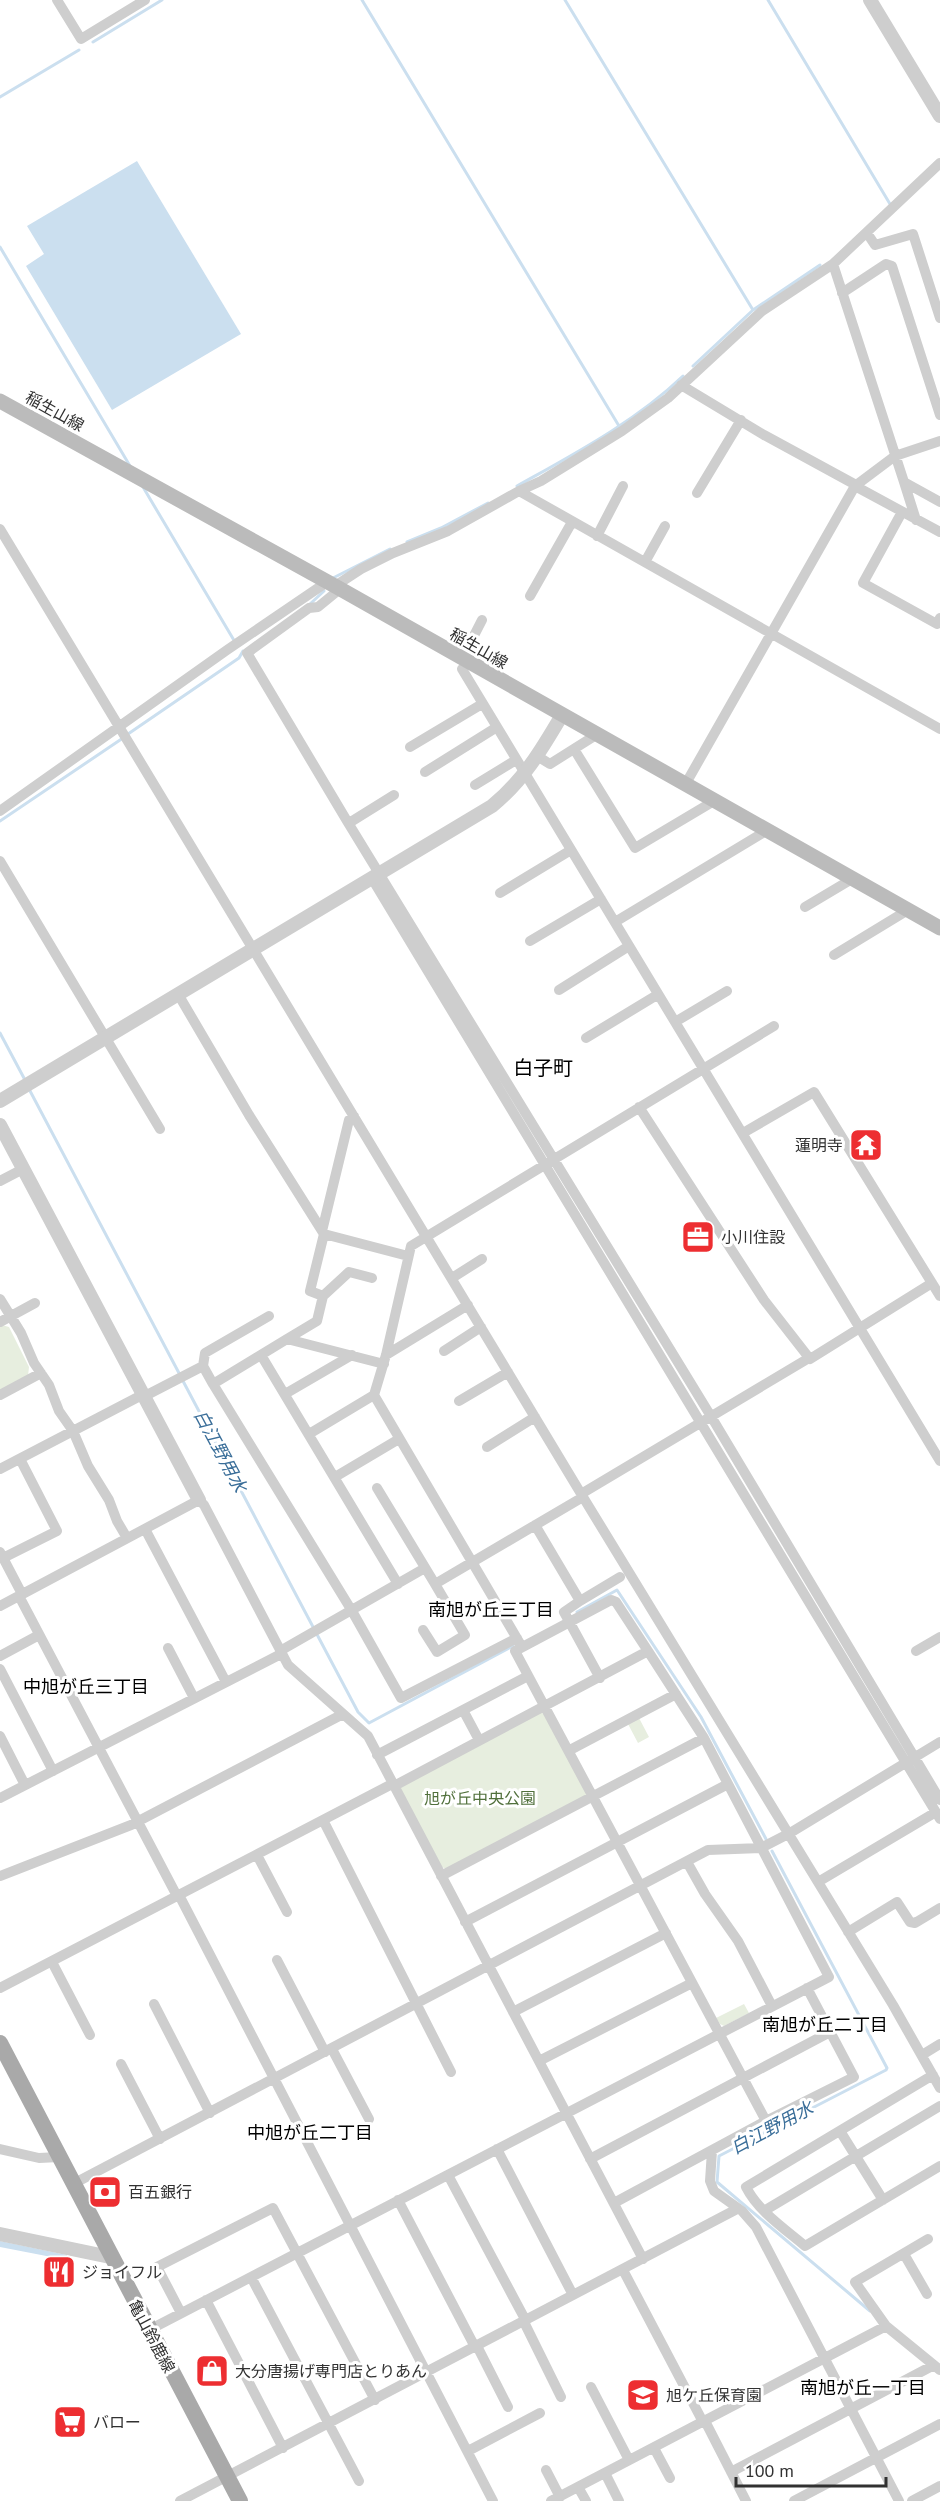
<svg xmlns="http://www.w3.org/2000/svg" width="940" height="2501" font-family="'PT Sans','Noto Sans JP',sans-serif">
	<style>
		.green { fill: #e7eedf }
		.water { fill: #cbdfef }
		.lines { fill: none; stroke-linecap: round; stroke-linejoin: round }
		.stream { stroke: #cbdfef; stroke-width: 3 }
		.minor { stroke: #cecece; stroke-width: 10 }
		.tertiary { stroke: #cecece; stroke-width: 14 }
		.secondary { stroke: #bbb; stroke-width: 15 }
		.primary { stroke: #a9a9a9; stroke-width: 16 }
		.labels { text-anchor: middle; stroke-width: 6; stroke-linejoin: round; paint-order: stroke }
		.street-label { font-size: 16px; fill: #313131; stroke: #fff }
		.poi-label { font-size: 16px; fill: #313131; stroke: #fff; text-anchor: start }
		.park-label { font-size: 16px; fill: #51703c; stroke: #fff }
		.water-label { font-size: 18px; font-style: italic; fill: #3a6e99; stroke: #fff }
		.neighbourhood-label { font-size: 18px; fill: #000; stroke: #fff }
		.quarter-label { font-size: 20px; fill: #000; stroke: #fff }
	</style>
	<rect width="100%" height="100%" fill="#fff"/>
	<path class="green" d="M 2,1325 L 9,1327 L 29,1367 L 28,1376 L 0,1391 L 0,1326 Z
		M 541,1712 L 546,1716 L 586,1792 L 586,1796 L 446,1869 L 440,1866 L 399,1790 L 401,1786 Z
		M 639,1718 L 649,1737 L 638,1743 L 628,1724 Z
		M 744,2004 L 749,2013 L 724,2026 L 720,2024 L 716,2018 Z"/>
	<path class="water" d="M 137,161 L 241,334 L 112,410 L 26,266 L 44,254 L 27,226 Z
		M 0,2241 L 67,2255 L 67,2260 L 0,2247 Z"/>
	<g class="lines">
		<path class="stream" d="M 362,0 L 619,426
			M 565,0 L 753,310
			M 768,0 L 890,204
			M 93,42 L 162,0
			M 0,97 L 79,50
			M 0,247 L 130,466
			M 693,366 L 753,310 L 820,265
			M 517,486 C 574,454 635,422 683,376
			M 143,487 L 235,642
			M 407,542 L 441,528 L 488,503
			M 333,578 L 390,549
			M 310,604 L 324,591
			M 128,734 L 239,658 L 243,651
			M 0,821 L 123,738
			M 0,1033 L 25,1080
			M 29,1089 L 180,1375
			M 183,1381 L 358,1712 L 369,1723 L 513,1646
			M 577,1612 L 617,1590 L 701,1717 L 766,1839
			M 772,1851 L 887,2068 L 886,2070 L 719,2156 L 717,2182 L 870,2311"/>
		<path class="minor" d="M 57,0 L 81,39 L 145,0
			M 867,233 L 875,245 L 913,234 L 940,318
			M 833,264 L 904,482 L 940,502
			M 842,293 L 886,264 L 892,266 L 940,415
			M 681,385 L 764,435 L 856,485
			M 904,482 L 916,520
			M 855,486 L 940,532
			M 519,491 L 940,729
			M 697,493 L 741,420
			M 902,512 L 863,583 L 937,624 L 940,618
			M 0,529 L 583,1497 L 893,2005 L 940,2088
			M 597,536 L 623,486
			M 645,562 L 665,526
			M 335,586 L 361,569 L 393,553 L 448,531 L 519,491 L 541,481 L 622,431 L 668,398 L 762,311 L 833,264 L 940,163
			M 340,589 L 318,607 L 309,608 L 247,653 L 347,821 L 712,1418 L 940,1800
			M 530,596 L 572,522
			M 462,659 L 482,620
			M 462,669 L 940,1461
			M 410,747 L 482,704
			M 574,749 L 635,848 L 714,801
			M 537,756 L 550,764 L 596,735
			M 425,772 L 497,727
			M 475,785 L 516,760
			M 685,785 L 855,486 L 895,456 L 940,441
			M 0,811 L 227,650 L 327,582
			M 349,823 L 394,795
			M 0,861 L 160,1129
			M 371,877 L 940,1819
			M 500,893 L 571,850
			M 805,907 L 852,879
			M 615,922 L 766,831
			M 530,941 L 601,899
			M 834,955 L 908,910
			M 559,990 L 629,946
			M 178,994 L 249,1115 L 324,1234 L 408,1256
			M 675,1022 L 727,991
			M 586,1038 L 657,995
			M 639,1107 L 764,1300 L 810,1359 L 932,1283
			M 743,1133 L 814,1092 L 940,1296
			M 0,1181 L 23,1169
			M 322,1231 L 349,1120 L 354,1116
			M 452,1278 L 482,1259
			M 323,1296 L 310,1291 L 324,1234
			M 0,1299 L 21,1333 L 34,1363 L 49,1385 L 59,1411 L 73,1431 L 88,1466 L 109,1500 L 117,1521 L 127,1538
			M 0,1322 L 35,1303
			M 287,1339 L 317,1321 L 323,1296 L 349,1272 L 372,1278
			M 444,1351 L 481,1327
			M 261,1355 L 398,1584
			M 386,1355 L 468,1305
			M 384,1364 L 287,1339 L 213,1384 L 352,1611 L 401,1698 L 517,1638
			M 203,1366 L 205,1353 L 269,1316
			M 285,1394 L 352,1355
			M 0,1395 L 41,1373
			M 143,1397 L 203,1366 L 213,1384
			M 459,1401 L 508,1372
			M 309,1434 L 374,1395
			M 487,1447 L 535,1417
			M 0,1469 L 142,1395
			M 335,1477 L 399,1439
			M 377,1488 L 435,1584 L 583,1497
			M 581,1494 L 809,1358
			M 535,1525 L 580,1601 L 564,1612 L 600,1678
			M 145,1529 L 226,1682
			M 0,1552 L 22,1594
			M 3,1558 L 57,1531 L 20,1459
			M 19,1596 L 177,1896
			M 580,1601 L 620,1577
			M 0,1606 L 199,1500 L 204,1505 L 288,1665 L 368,1736 L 643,2259
			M 423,1630 L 437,1652 L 465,1635 L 435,1584
			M 522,1647 L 374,1395 L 386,1355 L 411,1246 L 774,1026
			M 168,1648 L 194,1698
			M 280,1651 L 425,1568
			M 648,1651 L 616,1602 L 611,1600 L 515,1651 L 766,2121
			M 916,1651 L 940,1637
			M 0,1656 L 39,1635
			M 0,1669 L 53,1771
			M 463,1710 L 479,1740
			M 0,1736 L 25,1785
			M 570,1750 L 676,1694
			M 377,1755 L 528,1676
			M 0,1798 L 281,1654
			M 323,1820 L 451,2072
			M 257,1855 L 287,1912
			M 687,1862 L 705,1894 L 738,1941 L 772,2006
			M 0,1876 L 131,1825 L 343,1714
			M 441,1876 L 704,1738
			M 818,1882 L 936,1812
			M 179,1895 L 493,2501
			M 465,1922 L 728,1784
			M 848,1932 L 897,1902 L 910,1922 L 915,1923 L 940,1908
			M 277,1960 L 325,2052
			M 52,1962 L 90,2035
			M 0,1988 L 392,1784
			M 154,2004 L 210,2113
			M 513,2012 L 666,1933
			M 332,2049 L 369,2119
			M 922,2055 L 940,2044
			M 539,2061 L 692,1983
			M 121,2064 L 160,2139
			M 933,2075 L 746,2187 C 758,2211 785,2229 805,2246 L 940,2166
			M 840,2131 L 883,2200
			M 0,2149 L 39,2158 L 59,2157
			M 497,2149 L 573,2295
			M 712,2151 L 710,2181 L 714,2191 L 742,2211 L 756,2227 L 899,2501
			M 590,2159 L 830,2032
			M 448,2175 L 526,2321
			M 73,2184 L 708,1850 L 761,1848 L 790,1833 L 940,1742
			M 398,2200 L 475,2347
			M 614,2203 L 766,2121 L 854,2077 L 807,1988
			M 764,2211 L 940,2106
			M 928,2239 L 855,2282 L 886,2326 L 940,2370
			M 904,2254 L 927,2294
			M 623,2270 L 703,2422
			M 251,2277 L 359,2481
			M 206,2300 L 283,2448
			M 181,2313 L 157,2267 L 273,2208 L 375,2400
			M 524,2322 L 561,2397
			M 149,2330 L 829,1977 L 704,1738 L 648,1651 L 394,1786
			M 477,2346 L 508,2407
			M 591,2387 L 629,2460
			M 705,2421 L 746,2501
			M 654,2448 L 670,2478
			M 468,2451 L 540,2413
			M 546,2470 L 560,2497
			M 731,2472 L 934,2365
			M 605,2473 L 619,2501
			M 578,2487 L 586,2501
			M 180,2501 L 737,2209
			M 551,2501 L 886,2326
			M 794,2501 L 940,2424
			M 912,2501 L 940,2486"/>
		<path class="tertiary" d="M 870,0 L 940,116
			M 0,1101 L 492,806 C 523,781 542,749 562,715
			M 0,1125 L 199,1500
			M 0,2234 L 110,2257"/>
		<path class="secondary" d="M 0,401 L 335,586 L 940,928"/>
		<path class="primary" d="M 0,2043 L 240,2501"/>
	</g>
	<defs>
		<g id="temple-square" transform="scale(1.725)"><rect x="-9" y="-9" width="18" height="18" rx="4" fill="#ed2e31" stroke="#fff"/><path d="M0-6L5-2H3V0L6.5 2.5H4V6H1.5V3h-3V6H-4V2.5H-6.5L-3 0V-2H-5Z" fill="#fff"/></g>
		<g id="office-square" transform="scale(1.725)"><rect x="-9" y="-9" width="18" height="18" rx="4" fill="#ed2e31" stroke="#fff"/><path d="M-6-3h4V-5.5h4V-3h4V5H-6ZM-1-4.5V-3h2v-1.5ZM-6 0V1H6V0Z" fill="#fff"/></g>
		<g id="bank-square" transform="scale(1.725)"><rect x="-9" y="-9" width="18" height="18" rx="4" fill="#ed2e31" stroke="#fff"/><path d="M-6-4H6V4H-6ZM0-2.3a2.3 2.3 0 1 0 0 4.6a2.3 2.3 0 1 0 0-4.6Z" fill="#fff"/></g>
		<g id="restaurant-square" transform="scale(1.725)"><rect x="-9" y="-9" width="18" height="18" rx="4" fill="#ed2e31" stroke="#fff"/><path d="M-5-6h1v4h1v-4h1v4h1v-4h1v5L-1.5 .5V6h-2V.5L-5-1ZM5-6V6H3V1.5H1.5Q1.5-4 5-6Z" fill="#fff"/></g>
		<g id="shop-square" transform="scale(1.725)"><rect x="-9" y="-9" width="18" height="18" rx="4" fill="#ed2e31" stroke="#fff"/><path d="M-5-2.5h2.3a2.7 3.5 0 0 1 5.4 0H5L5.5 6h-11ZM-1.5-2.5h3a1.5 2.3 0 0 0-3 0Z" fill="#fff"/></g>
		<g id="school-square" transform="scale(1.725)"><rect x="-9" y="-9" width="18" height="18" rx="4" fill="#ed2e31" stroke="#fff"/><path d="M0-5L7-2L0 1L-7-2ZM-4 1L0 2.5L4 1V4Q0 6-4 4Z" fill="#fff"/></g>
		<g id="supermarket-square" transform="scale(1.725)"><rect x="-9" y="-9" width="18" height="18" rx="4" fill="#ed2e31" stroke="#fff"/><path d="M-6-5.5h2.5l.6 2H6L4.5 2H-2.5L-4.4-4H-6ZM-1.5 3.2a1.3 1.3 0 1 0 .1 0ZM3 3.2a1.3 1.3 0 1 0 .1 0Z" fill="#fff"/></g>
	</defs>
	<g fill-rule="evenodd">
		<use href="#temple-square" x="866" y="1145"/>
		<use href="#office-square" x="698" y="1237"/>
		<use href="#bank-square" x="105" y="2192"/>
		<use href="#restaurant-square" x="59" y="2272"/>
		<use href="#shop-square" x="212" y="2371"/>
		<use href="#school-square" x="643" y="2395"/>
		<use href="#supermarket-square" x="70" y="2422"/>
	</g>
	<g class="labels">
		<g class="street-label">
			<text transform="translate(55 411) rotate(29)" y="6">稲生山線</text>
			<text transform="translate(479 648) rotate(30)" y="6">稲生山線</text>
			<text transform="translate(152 2336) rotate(62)" y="6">亀山鈴鹿線</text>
		</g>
		<g class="poi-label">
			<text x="843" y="1151" text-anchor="end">蓮明寺</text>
			<text x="721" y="1243">小川住設</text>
			<text x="128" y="2198">百五銀行</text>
			<text x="82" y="2278">ジョイフル</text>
			<text x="235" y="2377">大分唐揚げ専門店とりあん</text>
			<text x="666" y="2401">旭ケ丘保育園</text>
			<text x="93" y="2428">バロー</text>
		</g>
		<g class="park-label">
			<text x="480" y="1804">旭が丘中央公園</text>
		</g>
		<g class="water-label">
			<text transform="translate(220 1451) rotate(62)" y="6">白江野用水</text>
			<text transform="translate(772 2128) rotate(-28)" y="6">白江野用水</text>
		</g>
		<g class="neighbourhood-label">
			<text x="491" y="1616">南旭が丘三丁目</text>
			<text x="86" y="1693">中旭が丘三丁目</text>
			<text x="825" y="2031">南旭が丘二丁目</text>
			<text x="310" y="2139">中旭が丘二丁目</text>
			<text x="863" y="2394">南旭が丘一丁目</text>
		</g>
		<g class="quarter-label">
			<text x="543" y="1075">白子町</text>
		</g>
	</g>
	<path d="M736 2477v9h150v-9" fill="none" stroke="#313131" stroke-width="3"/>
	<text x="745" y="2477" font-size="18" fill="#313131" stroke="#ffffff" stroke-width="4.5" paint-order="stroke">100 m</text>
</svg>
